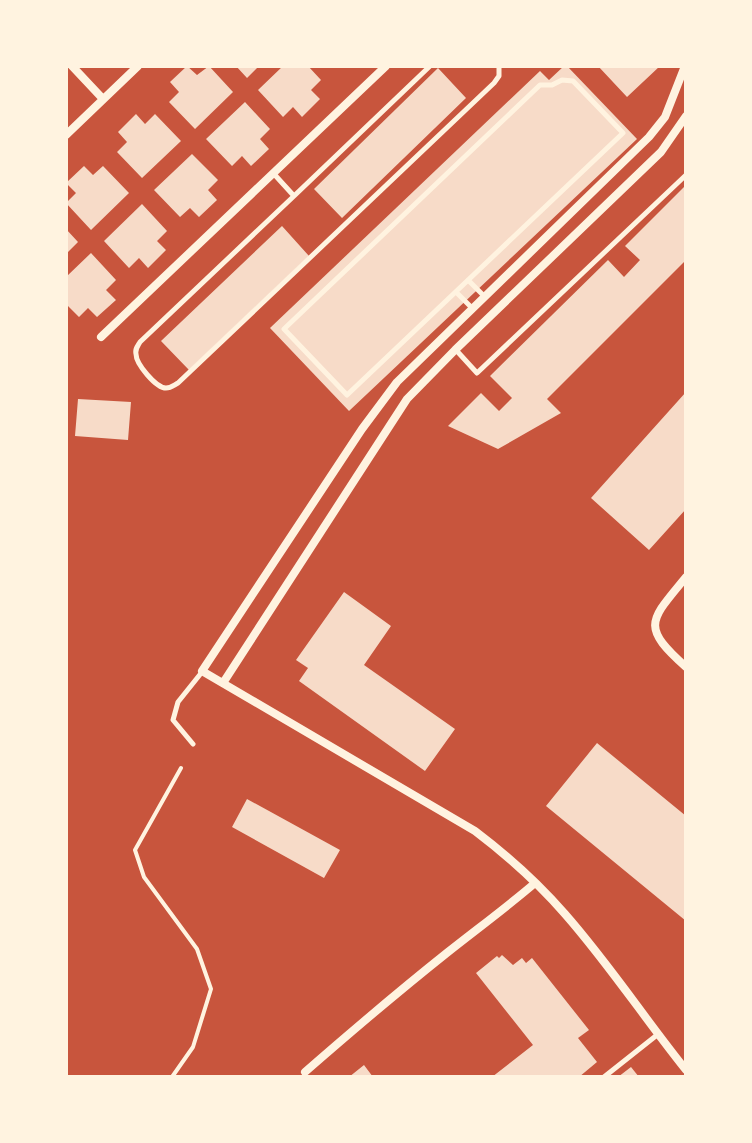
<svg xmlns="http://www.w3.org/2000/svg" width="752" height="1143" font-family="'Sofia Sans Condensed',sans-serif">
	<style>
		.building { fill: #f7dbc8 }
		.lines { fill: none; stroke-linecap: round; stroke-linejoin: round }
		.path { stroke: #fff3e0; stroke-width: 4 }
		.service { stroke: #fff3e0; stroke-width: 5 }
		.minor { stroke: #fff3e0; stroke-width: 8 }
	</style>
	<rect width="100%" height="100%" fill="#c8553d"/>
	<path class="building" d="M 187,66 L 197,75 L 209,66 L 233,92 L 195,129 L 169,102 L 179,92 L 170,82 Z
		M 236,66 L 259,66 L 247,78 Z
		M 283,66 L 308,66 L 321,80 L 311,90 L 320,99 L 302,117 L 293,107 L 283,117 L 258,90 Z
		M 564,66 L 567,66 L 637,139 L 349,411 L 270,328 L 540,71 L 549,80 Z
		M 598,66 L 660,66 L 627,97 Z
		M 438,68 L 466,98 L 342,218 L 314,189 Z
		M 245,102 L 270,129 L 260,139 L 269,149 L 251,166 L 242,156 L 232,166 L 206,139 Z
		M 136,114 L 145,124 L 155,114 L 181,141 L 142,178 L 117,152 L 127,142 L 118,132 Z
		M 192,154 L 218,180 L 208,190 L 217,200 L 199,217 L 190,208 L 180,217 L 154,190 Z
		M 84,166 L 93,175 L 103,166 L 129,193 L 91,230 L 66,203 L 76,193 L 66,183 Z
		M 686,185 L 686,260 L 547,399 L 561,413 L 498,449 L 448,426 L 481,393 L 499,411 L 512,398 L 490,376 L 608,260 L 624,277 L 640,260 L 625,246 Z
		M 142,204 L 167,231 L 157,241 L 166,250 L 148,268 L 139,258 L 129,268 L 104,241 Z
		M 282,226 L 309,256 L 189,370 L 161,341 Z
		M 66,229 L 78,242 L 66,254 Z
		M 91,253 L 116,280 L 106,290 L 116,300 L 97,317 L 88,308 L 79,317 L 66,304 L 66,277 Z
		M 686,392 L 686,509 L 649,550 L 591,498 Z
		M 78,399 L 131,402 L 128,440 L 75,436 Z
		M 344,592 L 391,626 L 364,665 L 455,729 L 425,771 L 299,681 L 308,668 L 296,660 Z
		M 597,743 L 686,816 L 686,921 L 546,806 Z
		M 247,799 L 340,850 L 324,878 L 232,827 Z
		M 502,955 L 513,965 L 522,958 L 526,963 L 532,958 L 589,1030 L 578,1038 L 597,1062 L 579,1077 L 492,1077 L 533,1045 L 476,973 L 497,956 L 499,958 Z
		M 364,1065 L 373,1077 L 349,1077 Z
		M 631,1067 L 639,1077 L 618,1077 Z"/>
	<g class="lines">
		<path class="path" d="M 172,1077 L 193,1047 L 211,989 L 197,949 L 144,877 L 135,850 L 181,768"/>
		<path class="service" d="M 562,80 L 573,81 L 623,133 L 347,395 L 284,329 L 540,85 L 552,85 Z
			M 274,174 L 294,196 L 140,342 C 137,347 135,349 136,354 C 136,364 156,388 166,388 C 171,388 174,385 178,383 L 494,83 L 499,76 L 499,66
			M 294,196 L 430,66
			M 468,280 L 484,296
			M 456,292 L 472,308
			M 456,350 L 477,373 L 686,175
			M 193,744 L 173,720 L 178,702 L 202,672
			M 604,1077 L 657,1035"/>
		<path class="minor" d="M 72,66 L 103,99
			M 685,66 L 665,117 L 649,137 L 397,382 L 362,429 L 202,671 L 475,831 C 508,856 538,883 565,914 C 609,964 645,1019 686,1070
			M 66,135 L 138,66
			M 101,337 L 386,66
			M 686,577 C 650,621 640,626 686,667
			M 223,683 L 407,399 L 455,350 L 661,152 L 686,116
			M 305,1072 C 352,1031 399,991 448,952 C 477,929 507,907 535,883"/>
	</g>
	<rect width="752" height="1143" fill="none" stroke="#fff3e0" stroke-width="136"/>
</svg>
